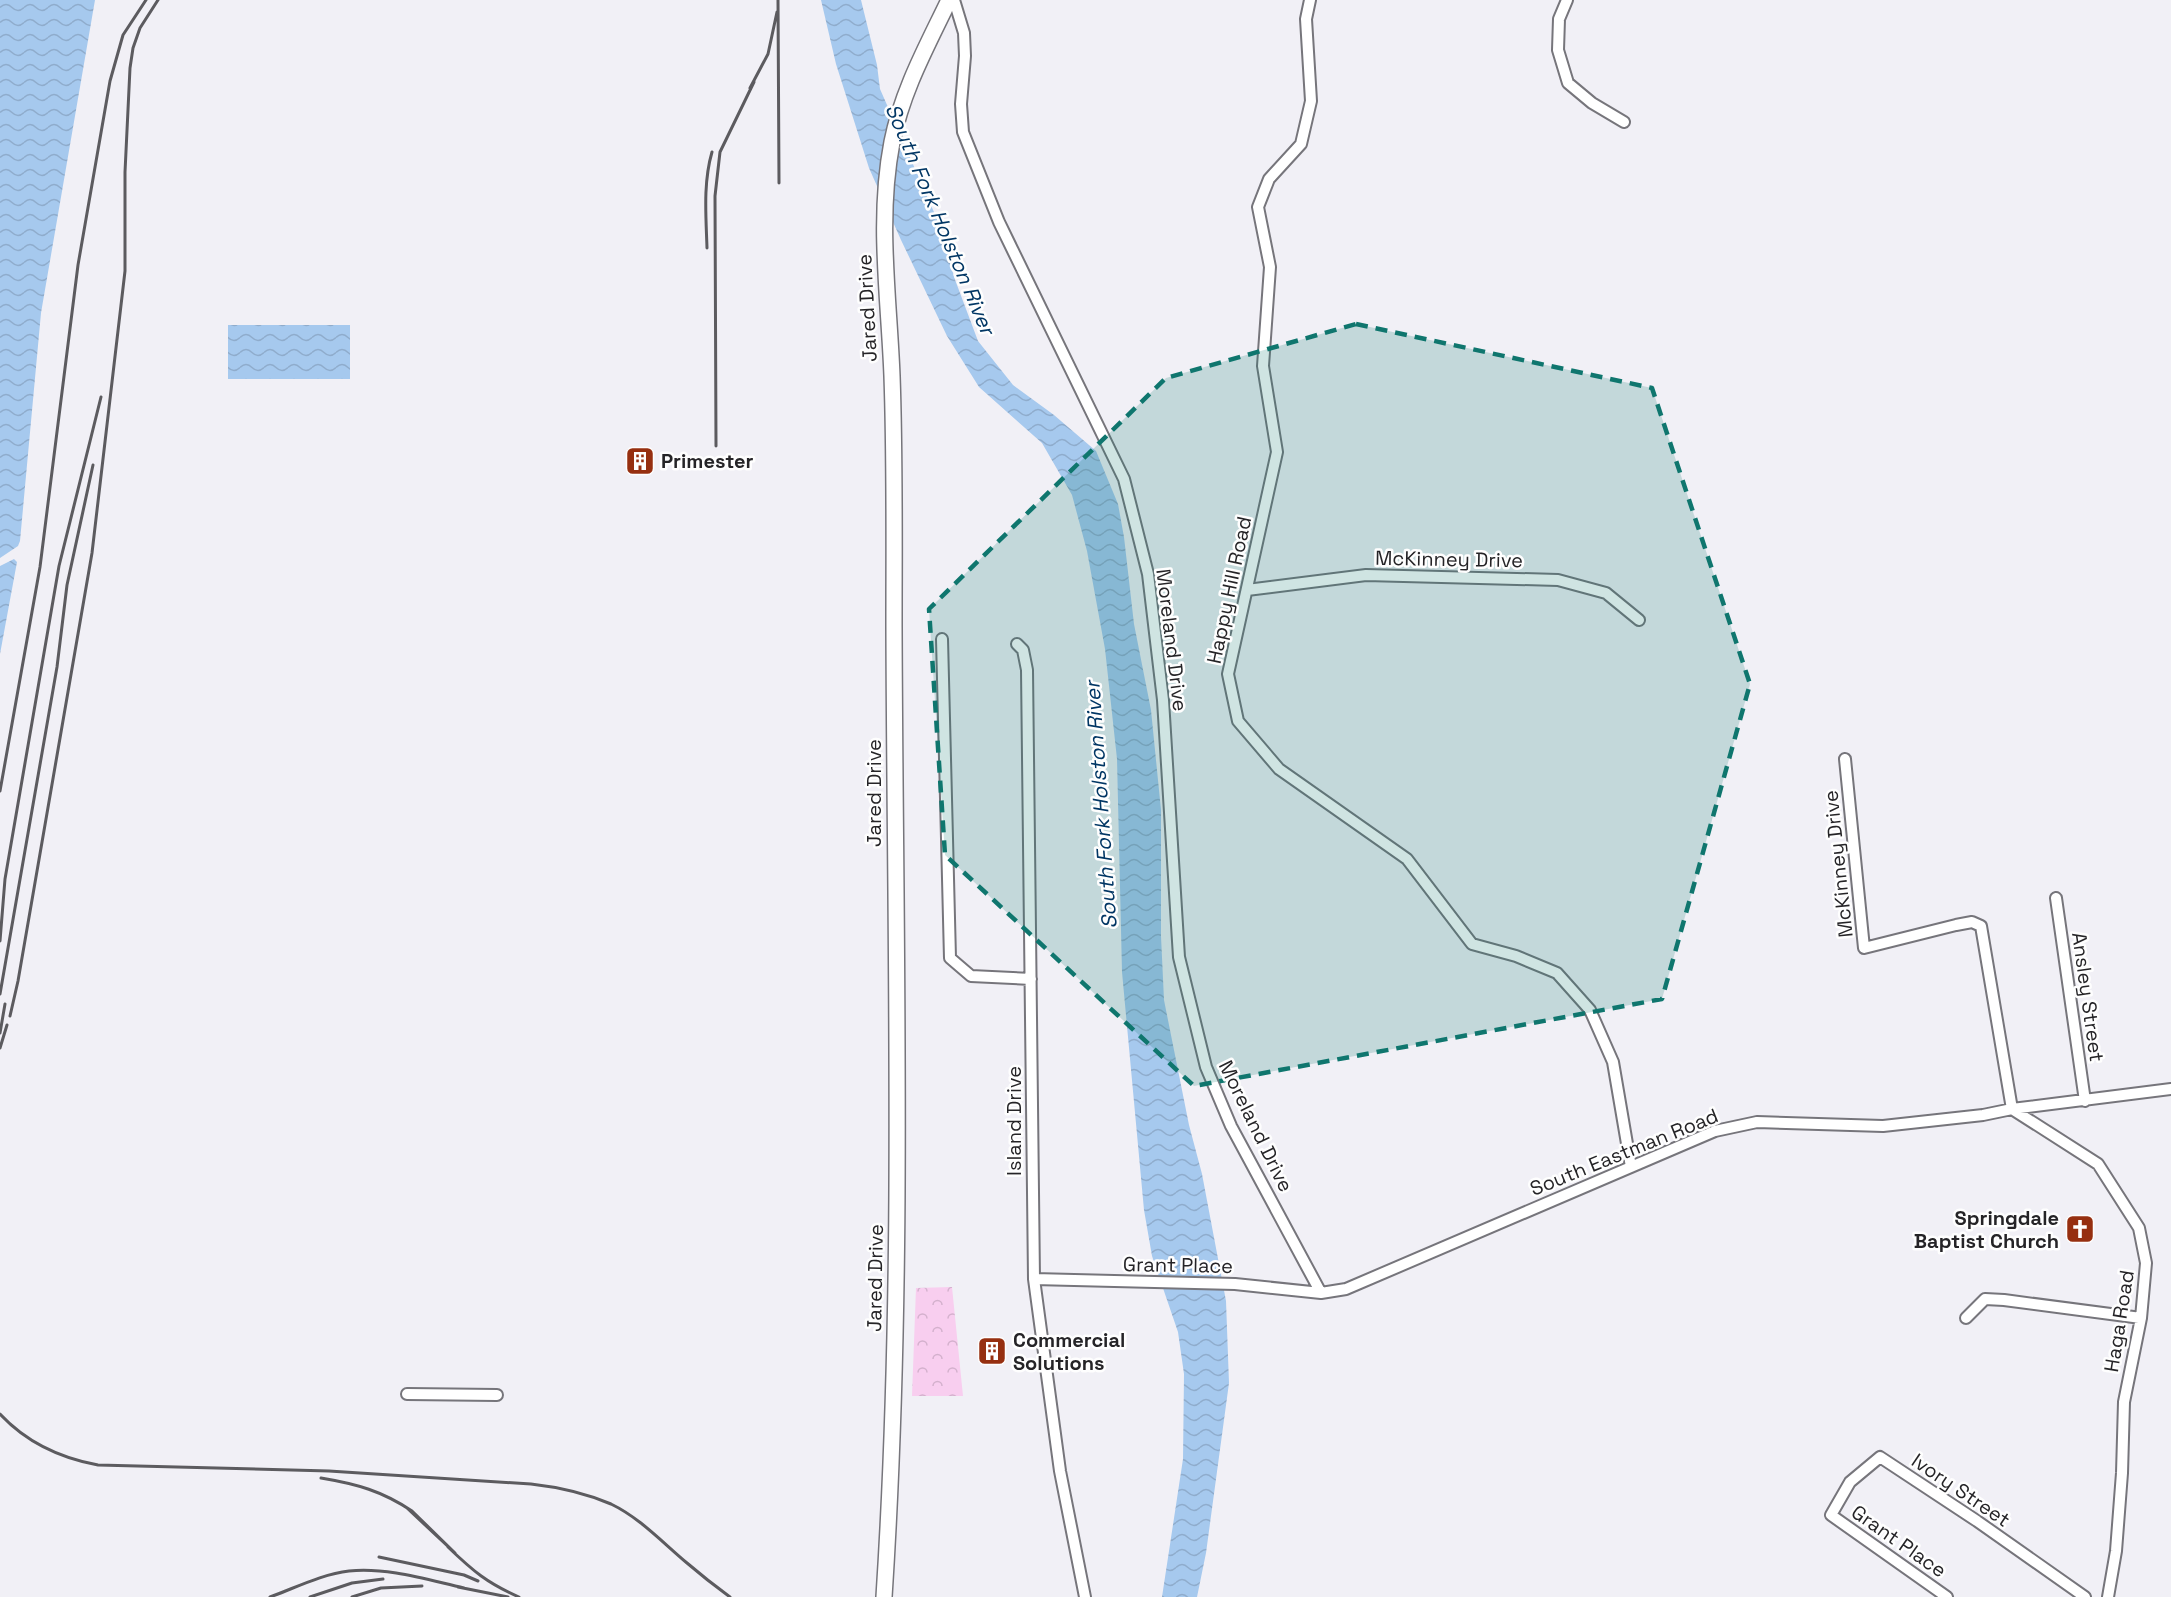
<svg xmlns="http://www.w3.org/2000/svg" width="2171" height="1597" font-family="'Space Grotesk',sans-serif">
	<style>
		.forest { fill: url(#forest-crowns) }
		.water { fill: url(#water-waves) }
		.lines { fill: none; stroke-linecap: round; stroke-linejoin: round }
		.street-casing { stroke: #76757b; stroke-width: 14 }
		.secondary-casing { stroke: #76757b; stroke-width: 18 }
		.street { stroke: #fff; stroke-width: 10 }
		.secondary { stroke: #fff; stroke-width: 15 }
		.rail { stroke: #5c5b5f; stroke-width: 3 }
		.marked { fill: #0f766e; fill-opacity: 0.2; stroke: #0f766e; stroke-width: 4.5; stroke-dasharray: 12 8; stroke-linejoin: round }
		.labels { text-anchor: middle; stroke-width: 5; stroke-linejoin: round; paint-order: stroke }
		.street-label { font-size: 20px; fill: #252427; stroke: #fefefe }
		.poi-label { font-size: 20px; font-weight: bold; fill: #252427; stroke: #fefefe; text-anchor: start }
		.water-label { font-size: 21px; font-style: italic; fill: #013664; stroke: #fefefe }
	</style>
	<defs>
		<pattern id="forest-crowns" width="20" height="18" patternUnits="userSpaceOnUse" patternTransform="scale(1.5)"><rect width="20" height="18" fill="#f8ceef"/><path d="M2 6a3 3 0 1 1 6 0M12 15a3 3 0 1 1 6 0" fill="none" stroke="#d4b1cd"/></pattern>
		<pattern id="water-waves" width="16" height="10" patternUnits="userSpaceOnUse" patternTransform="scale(1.5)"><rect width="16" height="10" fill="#a6c9ee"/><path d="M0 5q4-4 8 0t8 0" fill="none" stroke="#8faccc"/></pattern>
	</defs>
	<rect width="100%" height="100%" fill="#f1f0f6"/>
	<path class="forest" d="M 952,1287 L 963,1396 L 912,1396 L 916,1288 Z"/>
	<path class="water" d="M 0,0 L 95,0 L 41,313 L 20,541 L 18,546 L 0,558 Z
		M 821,0 L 861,0 L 877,65 L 880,89 L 937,219 L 946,245 L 954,277 L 978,341 L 1013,385 L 1054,415 L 1096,451 L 1118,504 L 1124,537 L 1134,624 L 1151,710 L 1161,810 L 1161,936 L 1164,1000 L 1189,1125 L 1202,1174 L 1226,1301 L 1229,1383 L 1206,1553 L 1197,1597 L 1162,1597 L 1183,1459 L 1184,1374 L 1178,1332 L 1152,1256 L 1144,1210 L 1122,972 L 1117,759 L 1105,649 L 1087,551 L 1072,495 L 1042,443 L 979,387 L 947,336 L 901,240 L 869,168 L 836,64 Z
		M 228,325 L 350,325 L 350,379 L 228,379 Z
		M 14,559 L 17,562 L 0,654 L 0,566 Z"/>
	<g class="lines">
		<g class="street-casing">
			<path id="street" d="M 954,0 L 964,33 L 965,56 L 961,104 L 963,132 L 999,222 L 1124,479 L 1148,574 L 1163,700 L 1179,957 L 1206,1067 L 1231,1126 L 1321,1293
				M 1310,0 L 1306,19 L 1311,101 L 1301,144 L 1269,179 L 1258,207 L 1270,267 L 1263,366 L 1277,452 L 1228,674 L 1238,721 L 1279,769 L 1407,859 L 1472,944 L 1516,956 L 1557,973 L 1590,1010 L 1613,1062 L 1631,1167
				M 1567,0 L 1559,19 L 1558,50 L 1568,83 L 1592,103 L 1624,122
				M 1247,590 L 1366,575 L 1558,580 L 1606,593 L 1639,620
				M 942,639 L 950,958 L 971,976 L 1031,979
				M 1017,644 L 1023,650 L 1027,670 L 1034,1279 L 1060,1471 L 1085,1597
				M 1845,759 L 1864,948 L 1956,925 L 1972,922 L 1981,926 L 2012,1109 L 2098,1164 L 2139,1228 L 2146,1263 L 2141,1318 L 2124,1402 L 2122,1473 L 2116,1551 L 2108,1597
				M 2056,898 L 2085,1101
				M 1034,1279 L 1235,1284 L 1321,1293 L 1346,1289 L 1715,1131 L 1757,1122 L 1883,1126 L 1983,1115 L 2012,1109 L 2171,1089
				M 1966,1318 L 1985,1299 L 2004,1300 L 2141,1318
				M 407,1394 L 497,1395
				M 1947,1597 L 1831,1515 L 1850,1482 L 1880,1457 L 1977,1521 L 2085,1597"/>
		</g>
		<g class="secondary-casing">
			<path id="secondary" d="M 884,1597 C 905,1274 895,950 894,627 C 894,543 895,459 892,376 C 889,298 877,220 892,142 C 902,91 927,46 949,0"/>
		</g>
		<use href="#street" class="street"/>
		<use href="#secondary" class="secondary"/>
		<path class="rail" d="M 778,0 L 779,183
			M 750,88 L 768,54 L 777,12
			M 707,248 C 706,216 703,183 712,152
			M 716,446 L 715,196 L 720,152 L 754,82
			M 0,791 L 40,567 L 78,265 L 110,81 L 123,35 L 146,0
			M 0,941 L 5,879 L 59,566 L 101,397
			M 0,994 L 57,667 L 67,585 L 93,465
			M 10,1016 L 18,981 L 92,553 L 125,271 L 125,172 L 130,68 L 133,48 L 140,28 L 158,0
			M 0,1033 L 5,1004
			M 0,1048 L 7,1025
			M 0,1414 C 27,1443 60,1458 98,1465 L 329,1471 L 531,1484 C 558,1487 585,1493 611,1504 C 640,1518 662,1542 687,1563 C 701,1575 715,1586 730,1597
			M 321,1478 C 357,1484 382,1491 412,1511 L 455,1553 L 407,1508
			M 448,1547 C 473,1571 487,1583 519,1597
			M 379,1557 L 464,1575 L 478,1581
			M 458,1587 L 508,1597
			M 270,1597 C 295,1588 322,1574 349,1571 C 387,1567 428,1580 464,1588
			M 310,1597 L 352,1583 L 383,1579
			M 352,1597 L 381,1588 L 422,1586"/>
	</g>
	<path class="marked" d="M 1356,324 L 1652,388 L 1750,684 L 1662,999 L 1194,1086 L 945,855 L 929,609 L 1166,378 Z"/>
	<defs>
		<g id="building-square" transform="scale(1.5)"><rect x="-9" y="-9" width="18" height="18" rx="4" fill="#962f10" stroke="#fefefe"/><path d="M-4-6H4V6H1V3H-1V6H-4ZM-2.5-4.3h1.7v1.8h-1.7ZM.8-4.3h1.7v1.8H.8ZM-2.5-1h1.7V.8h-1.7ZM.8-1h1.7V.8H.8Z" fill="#fff"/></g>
		<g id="church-square" transform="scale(1.5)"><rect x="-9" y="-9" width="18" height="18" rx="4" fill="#962f10" stroke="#fefefe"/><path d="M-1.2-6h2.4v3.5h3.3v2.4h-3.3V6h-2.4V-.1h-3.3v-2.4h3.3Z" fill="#fff"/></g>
	</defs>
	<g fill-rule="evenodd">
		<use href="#building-square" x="640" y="461"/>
		<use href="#church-square" x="2080" y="1229"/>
		<use href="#building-square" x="992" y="1351"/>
	</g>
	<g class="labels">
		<g class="street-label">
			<text transform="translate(867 308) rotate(-93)" y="7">Jared Drive</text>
			<text transform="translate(1449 559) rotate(1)" y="7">McKinney Drive</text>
			<text transform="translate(1229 590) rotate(-78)" y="7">Happy Hill Road</text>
			<text transform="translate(1172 640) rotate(83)" y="7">Moreland Drive</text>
			<text transform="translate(874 793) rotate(-90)" y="7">Jared Drive</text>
			<text transform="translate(1838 864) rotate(-96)" y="7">McKinney Drive</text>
			<text transform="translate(2088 997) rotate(82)" y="7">Ansley Street</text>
			<text transform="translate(1014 1121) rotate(-90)" y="7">Island Drive</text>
			<text transform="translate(1256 1126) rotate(64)" y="7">Moreland Drive</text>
			<text transform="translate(1624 1152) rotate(-22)" y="7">South Eastman Road</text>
			<text transform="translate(1178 1265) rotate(1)" y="7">Grant Place</text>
			<text transform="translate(875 1278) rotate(-89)" y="7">Jared Drive</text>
			<text transform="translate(2119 1321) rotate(-81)" y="7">Haga Road</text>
			<text transform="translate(1961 1490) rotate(34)" y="7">Ivory Street</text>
			<text transform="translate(1899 1541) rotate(35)" y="7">Grant Place</text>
		</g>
		<g class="poi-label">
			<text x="661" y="468">Primester</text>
			<text x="2059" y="1225" text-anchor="end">Springdale<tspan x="2059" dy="23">Baptist Church</tspan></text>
			<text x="1013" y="1347">Commercial<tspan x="1013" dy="23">Solutions</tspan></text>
		</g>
		<g class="water-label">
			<text transform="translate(940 219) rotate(67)" y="7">South Fork Holston River</text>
			<text transform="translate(1101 805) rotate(-94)" y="7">South Fork Holston River</text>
		</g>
	</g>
</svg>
